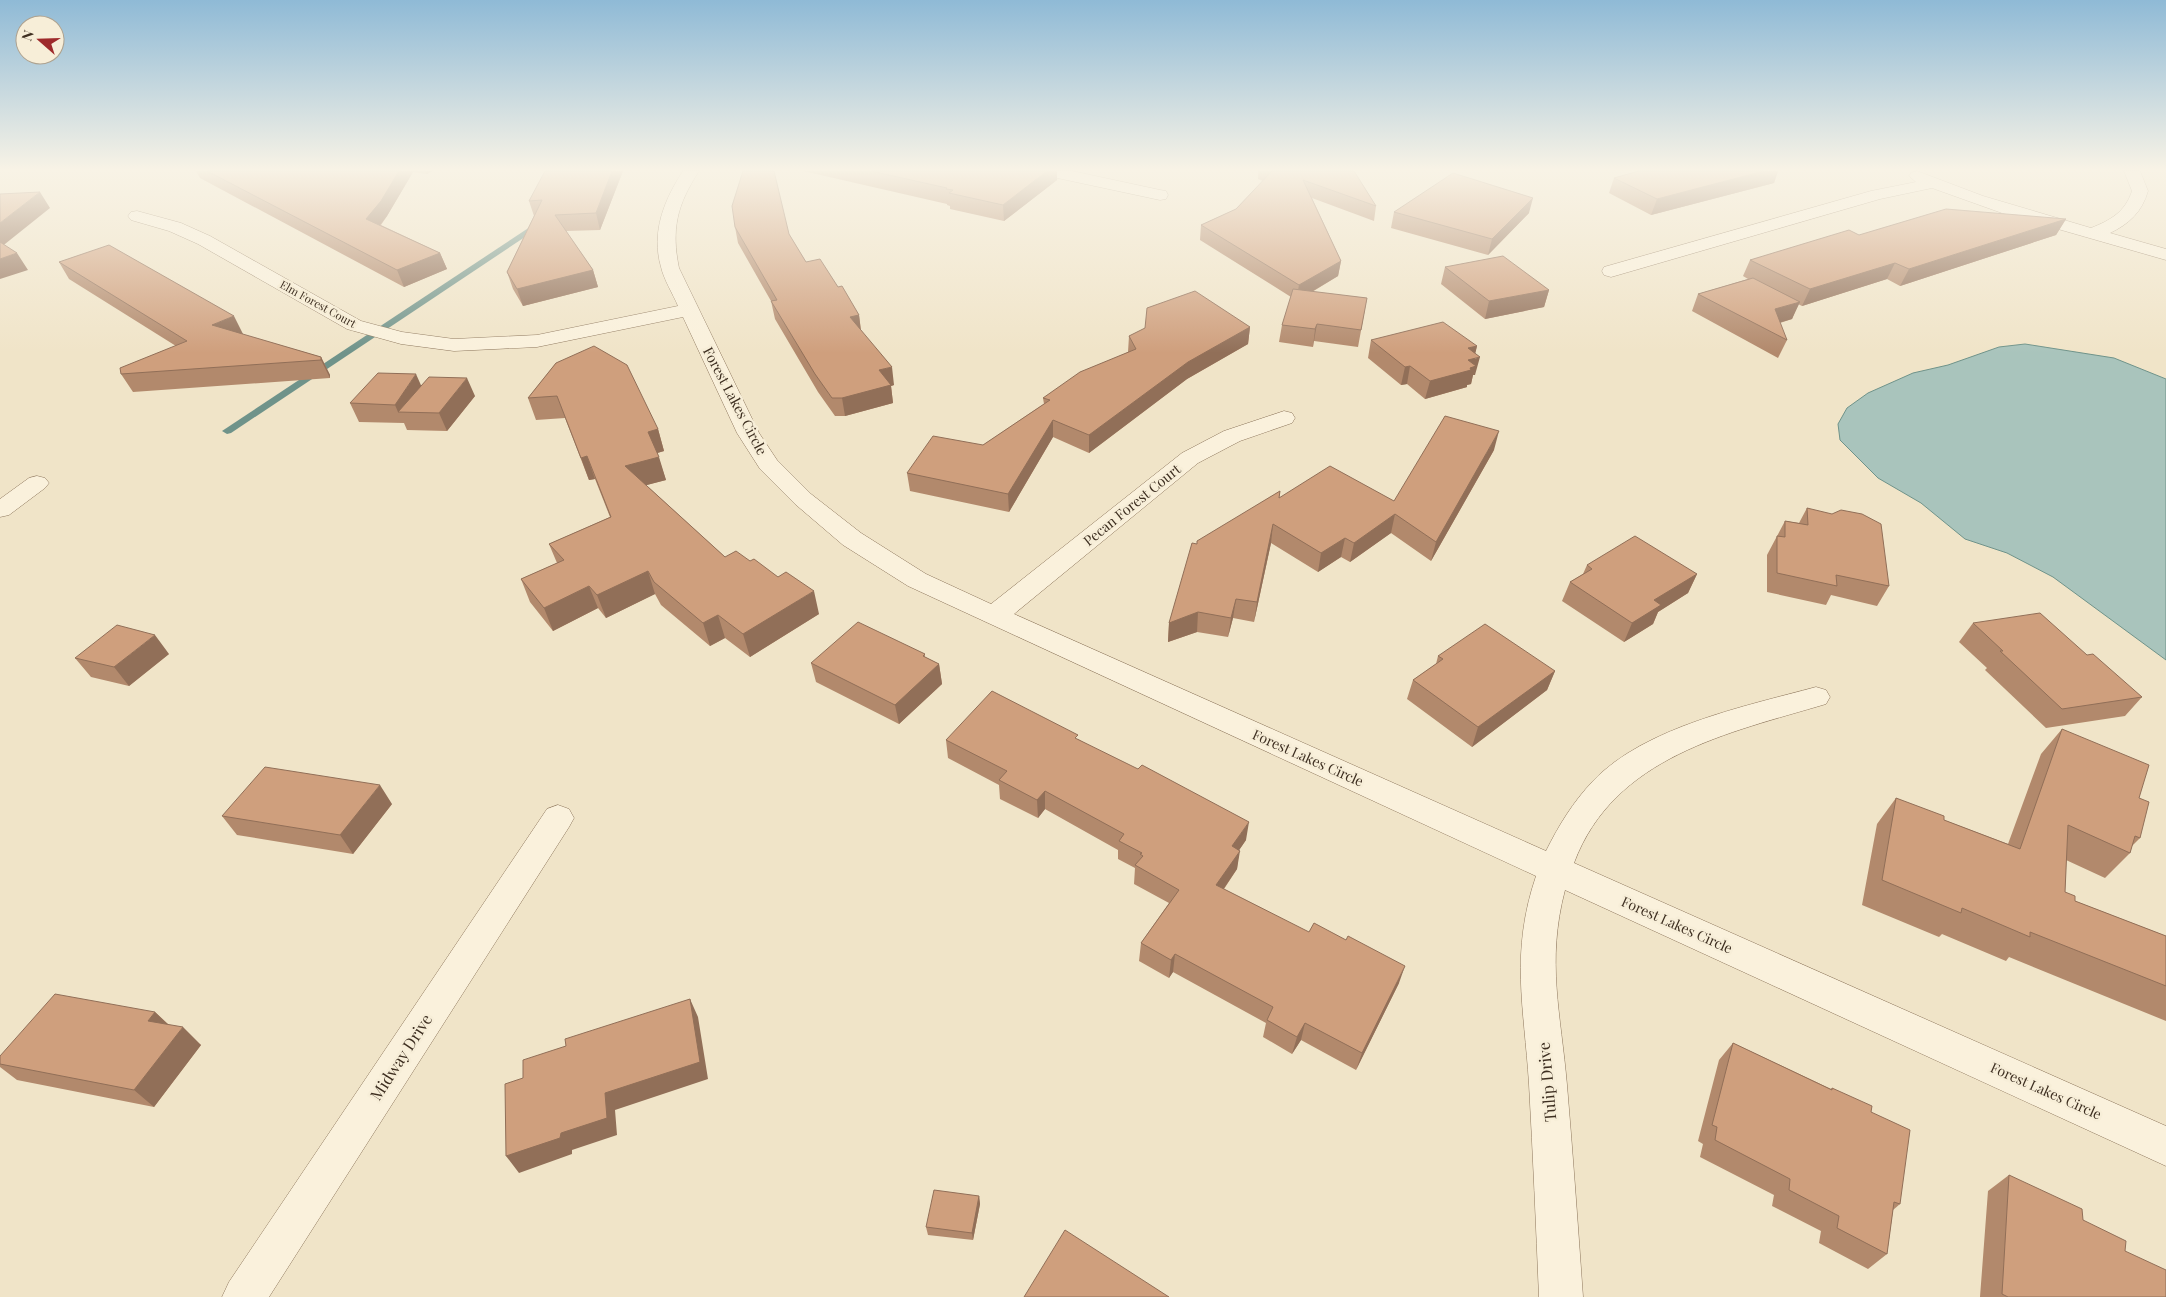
<svg xmlns="http://www.w3.org/2000/svg" width="2166" height="1297" font-family="'Playfair Display',serif">
	<style>
		.water { fill: #a9c4bc; stroke: #6f938a }
		.lines { fill: none; stroke-linecap: round; stroke-linejoin: round }
		.stream { fill: #6f938a; fill-rule: evenodd }
		.street-casing { stroke: #8d765c; stroke-width: 1 }
		.street { fill: #faf1dc; fill-rule: evenodd }
		.wall { fill: #b2896c }
		.shaded-wall { fill: #916f58 }
		.building { fill: #cf9f7d; stroke: #916f58 }
		.labels { text-anchor: middle; stroke-width: 5; stroke-linejoin: round; paint-order: stroke }
		.far-street-label { font-size: 11px; fill: #3d2e20; stroke: #f7eed8 }
		.street-label { font-size: 14px; fill: #3d2e20; stroke: #f7eed8 }
		.near-street-label { font-size: 16px; fill: #3d2e20; stroke: #f7eed8 }
	</style>
	<rect width="100%" height="100%" fill="#f0e4c8"/>
	<path class="water" d="M 2025,344 L 2114,358 L 2166,379 L 2166,660 L 2053,577 L 2007,553 L 1965,539 L 1921,503 L 1878,478 L 1840,440 L 1838,424 L 1847,408 L 1868,393 L 1913,373 L 1948,365 L 1999,347 Z"/>
	<g class="lines">
		<path class="stream" d="M 536,223 L 543,225 L 231,433 L 227,434 L 222,431 Z"/>
		<g class="street-casing">
			<path id="street" d="M 683,171 L 699,171 C 677,205 671,229 679,268 L 759,433 L 777,460 L 811,494 L 861,533 L 926,574 L 991,604 L 1182,453 L 1224,431 L 1284,411 L 1292,413 L 1295,418 L 1292,423 L 1240,441 L 1198,463 L 1014,614 L 1546,851 C 1559,825 1573,802 1593,781 C 1644,727 1746,706 1816,687 L 1826,690 L 1830,697 L 1826,704 C 1729,733 1614,756 1574,863 L 2166,1126 L 2166,1166 L 1565,890 C 1546,962 1561,1014 1567,1085 C 1573,1156 1578,1226 1583,1297 L 1539,1297 C 1536,1226 1533,1155 1529,1084 C 1524,1006 1510,953 1536,876 L 908,586 L 843,545 L 795,504 L 760,469 L 737,433 L 683,317 L 537,347 L 454,351 L 401,344 L 347,329 L 198,244 L 169,231 L 131,220 L 128,216 L 131,212 L 137,211 L 181,223 L 210,236 L 361,321 L 402,332 L 454,339 L 537,335 L 678,306 C 673,294 664,280 661,267 C 651,232 664,200 683,171 Z
				M 1040,171 L 1072,171 L 1160,190 L 1166,191 L 1168,195 L 1166,199 L 1160,200 L 1048,176 L 1042,174 Z
				M 1917,171 L 1983,196 L 2091,228 C 2111,220 2125,212 2132,191 L 2124,171 L 2140,171 L 2148,191 C 2142,212 2129,224 2110,233 L 2166,249 L 2166,260 L 2002,213 L 1932,188 L 1880,199 L 1618,275 L 1611,277 L 1604,275 L 1602,271 L 1604,267 L 1871,191 L 1916,182 L 1909,176 L 1911,173 Z
				M 37,476 L 45,478 L 49,483 L 45,488 L 9,515 L 0,517 L 0,499 L 29,478 Z
				M 558,805 L 569,809 L 574,818 L 569,827 L 269,1297 L 222,1297 L 229,1282 L 547,809 Z"/>
		</g>
		<use href="#street" class="street"/>
	</g>
	<path class="wall" d="M 196,171 L 432,171 L 427,174 L 413,172 L 387,216 L 381,225 L 440,253 L 447,269 L 404,287 L 200,178 Z
		M 623,171 L 600,230 L 566,231 L 593,270 L 598,287 L 523,306 L 513,289 L 507,272 L 534,216 L 529,201 Z
		M 803,171 L 1057,171 L 1057,180 L 1004,221 L 950,209 L 950,206 L 947,205 L 947,204 Z
		M 1258,171 L 1354,171 L 1376,206 L 1374,221 L 1312,198 L 1341,261 L 1338,276 L 1312,292 L 1367,298 L 1358,347 L 1314,341 L 1313,347 L 1279,342 L 1282,325 L 1291,297 L 1200,240 L 1201,225 L 1236,209 L 1263,181 L 1258,179 Z
		M 1639,171 L 1778,171 L 1774,183 L 1651,215 L 1609,193 L 1614,178 Z
		M 1394,212 L 1529,213 L 1488,255 L 1391,228 Z
		M 2066,219 L 2056,235 L 1900,286 L 1887,279 L 1802,306 L 1798,304 L 1792,319 L 1780,323 L 1787,340 L 1778,358 L 1692,311 L 1698,294 L 1748,279 L 1743,276 L 1750,260 L 1859,235 Z
		M 735,227 L 789,234 L 806,262 L 838,287 L 859,315 L 861,330 L 894,385 L 891,386 L 893,403 L 845,416 L 835,416 L 818,392 L 775,319 L 771,301 L 738,243 Z
		M 59,262 L 243,334 L 242,334 L 321,357 L 330,375 L 330,378 L 133,392 L 121,374 L 176,346 L 69,279 Z
		M 1445,267 L 1549,290 L 1544,307 L 1485,319 L 1441,284 Z
		M 1250,327 L 1248,344 L 1187,379 L 1089,453 L 1053,437 L 1009,512 L 910,491 L 907,473 L 983,445 L 1044,404 L 1043,398 L 1128,352 L 1129,336 Z
		M 1371,340 L 1477,346 L 1475,353 L 1475,375 L 1473,375 L 1471,384 L 1467,385 L 1467,387 L 1425,399 L 1407,384 L 1401,385 L 1368,358 Z
		M 556,363 L 658,429 L 664,451 L 657,453 L 666,480 L 646,485 L 725,557 L 819,614 L 750,657 L 725,638 L 710,646 L 661,605 L 655,594 L 606,618 L 598,608 L 553,631 L 530,602 L 521,579 L 557,563 L 549,544 L 610,517 L 595,479 L 589,480 L 565,418 L 536,420 L 528,398 Z
		M 421,385 L 475,396 L 447,431 L 407,430 L 404,423 L 359,422 L 350,403 Z
		M 1494,450 L 1431,561 L 1391,533 L 1350,562 L 1341,557 L 1318,572 L 1271,543 L 1254,622 L 1233,618 L 1228,637 L 1197,632 L 1168,642 L 1169,623 L 1197,544 L 1280,491 L 1279,498 L 1394,501 Z
		M 1807,508 L 1889,586 L 1877,606 L 1831,595 L 1826,605 L 1767,592 L 1767,555 L 1785,521 L 1799,523 Z
		M 1587,565 L 1697,574 L 1688,593 L 1658,612 L 1653,624 L 1624,642 L 1562,601 L 1570,582 L 1583,574 Z
		M 1973,623 L 2087,655 L 2142,697 L 2125,716 L 2046,728 L 1985,670 L 1987,668 L 1959,642 Z
		M 169,654 L 129,686 L 91,677 L 75,658 Z
		M 925,654 L 925,657 L 939,664 L 942,684 L 899,724 L 816,682 L 811,663 Z
		M 1438,656 L 1555,671 L 1547,690 L 1472,747 L 1407,699 L 1413,680 L 1436,664 Z
		M 2062,729 L 2139,798 L 2140,838 L 2132,846 L 2130,853 L 2105,878 L 2066,860 L 2065,892 L 2075,901 L 2166,936 L 2166,1021 L 2009,957 L 2006,961 L 1942,934 L 1939,937 L 1862,905 L 1877,824 L 1896,798 L 1944,820 L 2008,844 L 2041,754 Z
		M 1078,739 L 1246,840 L 1239,850 L 1237,869 L 1224,889 L 1399,983 L 1356,1070 L 1301,1040 L 1292,1054 L 1263,1037 L 1266,1023 L 1173,972 L 1169,978 L 1139,961 L 1141,943 L 1169,903 L 1134,884 L 1135,868 L 1118,859 L 1118,850 L 1045,809 L 1038,818 L 1000,799 L 999,785 L 948,758 L 946,740 Z
		M 392,804 L 353,854 L 237,835 L 222,816 Z
		M 155,1012 L 169,1025 L 201,1045 L 154,1107 L 17,1080 L 0,1067 L 0,1056 Z
		M 1733,1043 L 1831,1089 L 1832,1088 L 1871,1112 L 1900,1204 L 1893,1210 L 1887,1254 L 1868,1269 L 1819,1243 L 1821,1231 L 1772,1206 L 1774,1195 L 1700,1157 L 1703,1144 L 1698,1141 L 1719,1060 Z
		M 2009,1175 L 2083,1220 L 2125,1251 L 2166,1297 L 1980,1297 L 1988,1191 Z
		M 979,1196 L 980,1204 L 973,1240 L 928,1235 L 926,1227 Z"/>
	<path class="shaded-wall" d="M 399,171 L 413,171 L 413,172 L 387,216 L 373,234 L 366,219 Z
		M 426,171 L 432,171 L 427,174 Z
		M 612,171 L 623,171 L 600,230 L 596,213 Z
		M 1047,171 L 1057,171 L 1057,180 L 1004,221 L 1003,205 Z
		M 1764,171 L 1778,171 L 1774,183 L 1651,215 L 1657,199 Z
		M 40,192 L 50,208 L 0,248 L 0,223 Z
		M 1533,198 L 1529,213 L 1488,255 L 1492,239 Z
		M 2066,219 L 2056,235 L 1900,286 L 1909,269 Z
		M 17,253 L 28,270 L 0,279 L 0,259 Z
		M 440,253 L 447,269 L 404,287 L 397,270 Z
		M 1341,261 L 1338,276 L 1296,301 L 1299,285 Z
		M 1895,263 L 1887,279 L 1802,306 L 1810,289 Z
		M 593,270 L 598,287 L 523,306 L 517,289 Z
		M 1549,290 L 1544,307 L 1485,319 L 1489,301 Z
		M 1800,302 L 1792,319 L 1767,326 L 1775,309 Z
		M 859,315 L 861,332 L 850,317 Z
		M 234,316 L 243,334 L 222,342 L 212,325 Z
		M 1317,324 L 1314,341 L 1313,347 L 1315,329 Z
		M 1250,327 L 1248,344 L 1187,379 L 1089,453 L 1089,435 L 1188,362 Z
		M 1477,346 L 1474,359 L 1480,357 L 1475,375 L 1473,375 L 1471,384 L 1467,385 L 1467,387 L 1425,399 L 1430,381 L 1468,348 Z
		M 321,357 L 330,375 L 330,378 L 321,360 Z
		M 1410,366 L 1407,384 L 1401,385 L 1405,367 Z
		M 892,367 L 894,385 L 891,386 L 893,403 L 845,416 L 842,398 L 879,370 Z
		M 416,374 L 424,392 L 398,412 L 395,405 Z
		M 467,378 L 475,396 L 447,431 L 439,413 Z
		M 1053,420 L 1053,437 L 1009,512 L 1008,494 Z
		M 658,429 L 664,451 L 654,454 L 648,432 Z
		M 1499,431 L 1494,450 L 1431,561 L 1436,542 Z
		M 587,456 L 595,479 L 589,480 L 581,458 Z
		M 659,457 L 666,480 L 632,489 L 625,466 Z
		M 1395,514 L 1391,533 L 1350,562 L 1354,543 Z
		M 1273,524 L 1271,543 L 1254,622 L 1257,602 Z
		M 1345,538 L 1341,557 L 1318,572 L 1321,553 Z
		M 648,571 L 655,594 L 606,618 L 597,595 Z
		M 1697,574 L 1688,593 L 1658,612 L 1653,624 L 1624,642 L 1632,623 L 1654,600 Z
		M 589,586 L 598,608 L 553,631 L 544,608 Z
		M 814,591 L 819,614 L 750,657 L 743,634 Z
		M 1236,599 L 1233,618 L 1228,637 L 1231,618 Z
		M 1198,612 L 1197,632 L 1168,642 L 1169,623 Z
		M 718,615 L 725,638 L 710,646 L 703,623 Z
		M 155,635 L 169,654 L 129,686 L 114,667 Z
		M 939,664 L 942,684 L 899,724 L 895,705 Z
		M 1555,671 L 1547,690 L 1472,747 L 1478,727 Z
		M 380,785 L 392,804 L 353,854 L 340,835 Z
		M 1045,791 L 1045,809 L 1038,818 L 1037,800 Z
		M 1249,822 L 1246,840 L 1229,865 L 1232,846 Z
		M 1240,851 L 1237,869 L 1214,903 L 1216,885 Z
		M 1175,954 L 1173,972 L 1169,978 L 1171,960 Z
		M 1405,966 L 1399,983 L 1356,1070 L 1362,1053 Z
		M 690,999 L 698,1017 L 708,1079 L 615,1110 L 617,1135 L 572,1150 L 572,1154 L 519,1173 L 506,1156 L 561,1133 L 605,1093 Z
		M 155,1012 L 174,1030 L 148,1021 Z
		M 1305,1023 L 1301,1040 L 1292,1054 L 1297,1037 Z
		M 183,1027 L 201,1045 L 154,1107 L 134,1090 Z
		M 979,1196 L 980,1204 L 973,1240 L 972,1233 Z"/>
	<path class="building" d="M 207,171 L 399,171 L 381,201 L 366,219 L 440,253 L 397,270 Z
		M 545,171 L 612,171 L 596,213 L 555,215 L 593,270 L 517,289 L 507,272 L 542,200 L 529,201 Z
		M 743,171 L 774,171 L 789,234 L 806,262 L 820,259 L 838,287 L 842,286 L 859,315 L 850,317 L 892,367 L 879,370 L 891,385 L 842,398 L 832,398 L 815,374 L 771,301 L 777,300 L 735,227 L 732,206 Z
		M 871,171 L 1047,171 L 1003,205 L 949,193 L 953,190 L 946,189 L 947,188 Z
		M 1272,171 L 1354,171 L 1376,206 L 1303,180 L 1341,261 L 1299,285 L 1201,225 L 1236,209 Z
		M 1639,171 L 1764,171 L 1657,199 L 1614,178 Z
		M 1453,173 L 1533,198 L 1492,239 L 1394,212 Z
		M 40,192 L 0,223 L 0,194 Z
		M 1946,209 L 2066,219 L 1909,269 L 1895,263 L 1810,289 L 1750,260 L 1849,230 L 1859,235 Z
		M 0,242 L 17,253 L 0,259 Z
		M 109,245 L 234,316 L 212,325 L 321,357 L 321,360 L 121,374 L 120,368 L 187,341 L 59,262 Z
		M 1503,256 L 1549,290 L 1489,301 L 1445,267 Z
		M 1753,278 L 1800,302 L 1775,309 L 1787,340 L 1698,294 Z
		M 1293,289 L 1367,298 L 1361,330 L 1317,324 L 1315,329 L 1282,325 Z
		M 1195,291 L 1250,327 L 1188,362 L 1089,435 L 1053,420 L 1008,494 L 907,473 L 933,436 L 983,445 L 1050,400 L 1043,398 L 1080,372 L 1136,349 L 1129,336 L 1145,328 L 1147,308 Z
		M 1443,322 L 1477,346 L 1468,348 L 1480,357 L 1468,360 L 1476,366 L 1470,368 L 1471,370 L 1430,381 L 1410,366 L 1405,367 L 1371,340 Z
		M 594,346 L 627,365 L 658,429 L 648,432 L 659,457 L 625,466 L 725,557 L 736,551 L 750,561 L 754,559 L 778,577 L 786,572 L 814,591 L 743,634 L 718,615 L 703,623 L 654,582 L 648,571 L 597,595 L 589,586 L 544,608 L 521,579 L 564,560 L 549,544 L 611,517 L 587,456 L 581,458 L 557,396 L 528,398 L 556,363 Z
		M 378,373 L 416,374 L 395,405 L 350,403 Z
		M 429,377 L 467,378 L 439,413 L 398,412 Z
		M 1445,416 L 1499,431 L 1436,542 L 1395,514 L 1354,543 L 1345,538 L 1321,553 L 1273,524 L 1257,602 L 1236,599 L 1231,618 L 1198,612 L 1169,623 L 1192,543 L 1197,544 L 1197,541 L 1280,491 L 1279,498 L 1330,466 L 1394,501 Z
		M 1807,508 L 1832,514 L 1841,510 L 1862,514 L 1881,524 L 1889,586 L 1836,575 L 1837,586 L 1777,573 L 1777,536 L 1785,537 L 1785,521 L 1808,525 Z
		M 1635,536 L 1697,574 L 1654,600 L 1661,605 L 1632,623 L 1570,582 L 1592,569 L 1587,565 Z
		M 2040,613 L 2087,655 L 2093,654 L 2142,697 L 2062,709 L 2000,651 L 2003,651 L 1973,623 Z
		M 858,622 L 925,654 L 923,656 L 939,664 L 895,705 L 811,663 Z
		M 1485,624 L 1555,671 L 1478,727 L 1413,680 L 1443,659 L 1438,656 Z
		M 117,625 L 155,635 L 114,667 L 75,658 Z
		M 992,691 L 1078,735 L 1075,738 L 1138,769 L 1142,765 L 1249,822 L 1232,846 L 1240,851 L 1216,885 L 1309,932 L 1314,923 L 1346,940 L 1348,936 L 1405,966 L 1362,1053 L 1305,1023 L 1297,1037 L 1267,1020 L 1273,1007 L 1175,954 L 1171,960 L 1141,943 L 1179,890 L 1135,865 L 1143,856 L 1140,854 L 1142,853 L 1119,841 L 1124,834 L 1045,791 L 1037,800 L 999,780 L 1007,771 L 946,740 Z
		M 2062,729 L 2149,765 L 2139,798 L 2149,802 L 2140,838 L 2135,836 L 2130,853 L 2068,825 L 2065,892 L 2075,896 L 2075,901 L 2166,936 L 2166,986 L 2030,932 L 2030,937 L 1962,908 L 1961,913 L 1882,880 L 1896,798 L 1944,816 L 1944,820 L 2020,849 Z
		M 265,767 L 380,785 L 340,835 L 222,816 Z
		M 55,994 L 155,1012 L 148,1021 L 183,1027 L 134,1090 L 0,1064 L 0,1056 Z
		M 690,999 L 700,1062 L 605,1093 L 607,1118 L 561,1133 L 560,1138 L 506,1156 L 505,1084 L 523,1078 L 523,1060 L 566,1046 L 565,1039 Z
		M 1733,1043 L 1832,1090 L 1832,1088 L 1872,1106 L 1871,1112 L 1910,1130 L 1900,1204 L 1894,1202 L 1887,1254 L 1837,1228 L 1839,1216 L 1789,1190 L 1790,1179 L 1715,1140 L 1717,1127 L 1712,1125 Z
		M 2009,1175 L 2082,1209 L 2083,1220 L 2126,1241 L 2125,1251 L 2166,1270 L 2166,1297 L 2008,1297 L 2002,1294 Z
		M 934,1190 L 979,1196 L 972,1233 L 926,1227 Z
		M 1065,1230 L 1169,1297 L 1024,1297 Z"/>
	<linearGradient id="sky" x2="0" y2="1"><stop stop-color="#8fbad6"/><stop offset="0.48" stop-color="#f8f3e6"/><stop offset="1" stop-color="#f8f3e6" stop-opacity="0"/></linearGradient>
	<rect width="2166" height="353" fill="url(#sky)"/>
	<g class="labels">
		<g class="far-street-label">
			<text transform="translate(318 304) rotate(29)" y="4">Elm Forest Court</text>
		</g>
		<g class="street-label">
			<text transform="translate(735 401) rotate(62)" y="5">Forest Lakes Circle</text>
			<text transform="translate(1132 505) rotate(-39)" y="5">Pecan Forest Court</text>
			<text transform="translate(1308 758) rotate(24)" y="5">Forest Lakes Circle</text>
			<text transform="translate(1677 925) rotate(24)" y="5">Forest Lakes Circle</text>
			<text transform="translate(2046 1091) rotate(24)" y="5">Forest Lakes Circle</text>
		</g>
		<g class="near-street-label">
			<text transform="translate(401 1057) rotate(-57)" y="6">Midway Drive</text>
			<text transform="translate(1547 1082) rotate(-95)" y="6">Tulip Drive</text>
		</g>
	</g>
	<g transform="translate(40 40) rotate(290)"><circle r="24" fill="#f7eed8" stroke="#ada18e"/>
	<path d="M0-4L9 19L0 12L-9 19Z" fill="#9e2a2b"/>
	<text y="-8" font-size="14" font-weight="bold" text-anchor="middle" fill="#3d2e20">N</text>
	</g>
</svg>
